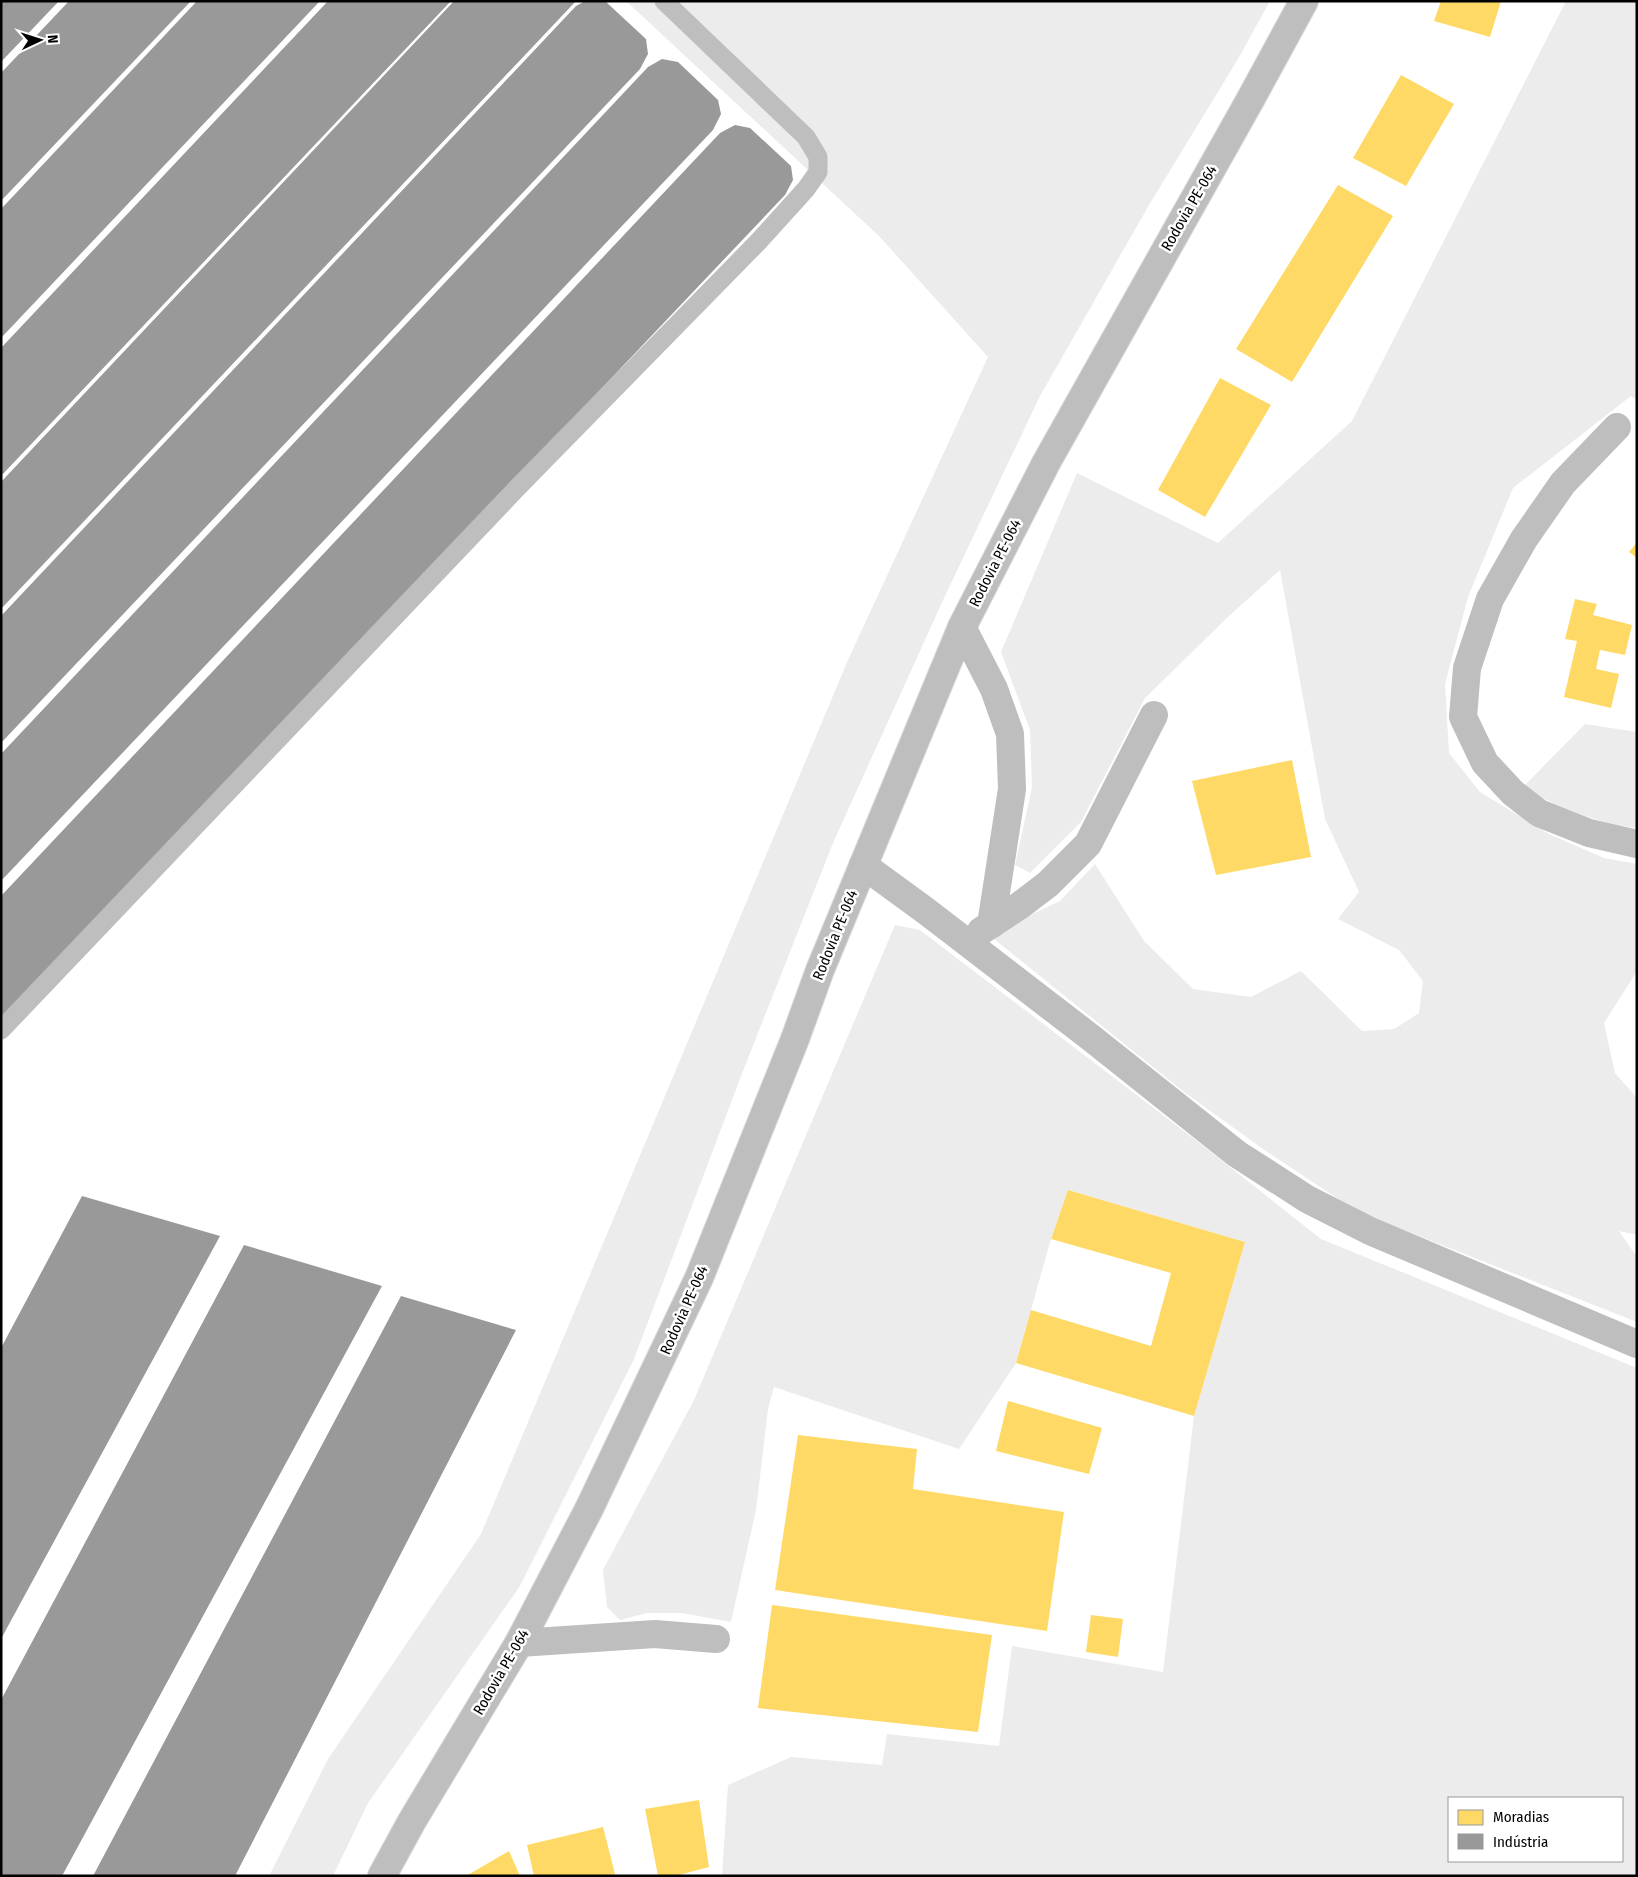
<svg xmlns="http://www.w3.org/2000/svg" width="1638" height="1877" font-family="'Fira Sans Condensed',sans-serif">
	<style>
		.green { fill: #ececec; fill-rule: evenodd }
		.homes { fill: #ffd966 }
		.industry { fill: #999 }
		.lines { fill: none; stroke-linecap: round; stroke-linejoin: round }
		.primary-casing { stroke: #dbdbdb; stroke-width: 30 }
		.service { stroke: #bebebe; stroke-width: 19 }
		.minor { stroke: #bebebe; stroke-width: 28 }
		.primary { stroke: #bebebe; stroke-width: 28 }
		.labels { text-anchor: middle; stroke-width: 5; stroke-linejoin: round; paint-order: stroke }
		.street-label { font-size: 15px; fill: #000; stroke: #fff }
	</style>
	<rect width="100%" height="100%" fill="#fff"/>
	<path class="green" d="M 626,1 L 1270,1 L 1238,59 L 1149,205 L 1040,396 L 944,598 L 833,843 L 743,1071 L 634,1359 L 520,1586 L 368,1803 L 333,1876 L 269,1876 L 328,1759 L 481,1534 L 848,660 L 988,357 L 879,236 Z
		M 1566,1 L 1637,1 L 1637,400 L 1631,396 L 1513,488 L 1468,597 L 1445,684 L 1449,753 L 1480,792 L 1549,834 L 1604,858 L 1637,864 L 1637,971 L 1604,1023 L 1615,1073 L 1637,1098 L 1637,1235 L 1619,1231 L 1637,1257 L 1637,1322 L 1358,1212 L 1263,1149 L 1184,1092 L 994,939 L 1028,916 L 1060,901 L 1095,864 L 1144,941 L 1193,989 L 1251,997 L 1301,971 L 1362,1031 L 1394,1029 L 1419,1013 L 1423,981 L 1399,950 L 1338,919 L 1359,892 L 1325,819 L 1280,570 L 1229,616 L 1145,698 L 1081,822 L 1030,873 L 1015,865 L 1032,787 L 1030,730 L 1001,652 L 1077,473 L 1218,543 L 1352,421 Z
		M 1585,724 L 1637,732 L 1637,828 C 1599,824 1556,807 1523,787 Z
		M 895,925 L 920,930 L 1197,1141 L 1321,1239 L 1637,1368 L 1637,1876 L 722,1876 L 728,1785 L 791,1757 L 882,1765 L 887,1734 L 999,1746 L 1012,1646 L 1163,1672 L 1194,1416 L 1245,1242 L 1068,1190 L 1051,1239 L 1016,1363 L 959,1449 L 774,1387 L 768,1409 L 756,1510 L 731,1622 L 682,1613 L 647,1613 L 620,1620 L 607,1607 L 603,1570 L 694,1400 ZM 1449,1798 L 1622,1798 L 1622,1861 L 1449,1861 Z"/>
	<path class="homes" d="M 1441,1 L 1501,1 L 1490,37 L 1434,21 Z
		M 1401,75 L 1454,104 L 1406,186 L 1353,158 Z
		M 1338,185 L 1393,216 L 1292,382 L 1236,349 Z
		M 1220,378 L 1271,405 L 1205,517 L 1158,490 Z
		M 1637,542 L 1637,558 L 1629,552 Z
		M 1575,599 L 1597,604 L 1593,615 L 1632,625 L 1625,655 L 1600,650 L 1596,669 L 1619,674 L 1611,708 L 1564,697 L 1577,641 L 1565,639 Z
		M 1292,760 L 1311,857 L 1216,875 L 1192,781 Z
		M 1068,1190 L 1245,1242 L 1194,1416 L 1016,1363 L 1031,1310 L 1151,1346 L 1171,1273 L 1051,1239 Z
		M 1008,1401 L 1102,1428 L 1089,1474 L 996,1451 Z
		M 798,1435 L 917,1449 L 913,1489 L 1064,1512 L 1047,1631 L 775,1590 Z
		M 772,1605 L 992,1635 L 978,1732 L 758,1708 Z
		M 1091,1615 L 1123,1619 L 1118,1657 L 1086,1652 Z
		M 699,1800 L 709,1867 L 675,1876 L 658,1876 L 645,1809 Z
		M 603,1827 L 615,1874 L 606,1876 L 534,1876 L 527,1845 Z
		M 509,1851 L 520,1876 L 466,1876 Z"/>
	<path class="industry" d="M 1,1 L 59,1 L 1,62 Z
		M 69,1 L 191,1 L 1,201 L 1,73 Z
		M 197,1 L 320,1 L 1,338 L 1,209 Z
		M 328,1 L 451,1 L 1,476 L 1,348 Z
		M 454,1 L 576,1 L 1,609 L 1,482 Z
		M 585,1 L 605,1 L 646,39 L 648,54 L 640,69 L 1,743 L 1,616 L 576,6 Z
		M 662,59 L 678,62 L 718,100 L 721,114 L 713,130 L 1,881 L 1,754 L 648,67 Z
		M 735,125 L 750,128 L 791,166 L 793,180 L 785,195 L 1,1022 L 1,896 L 720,133 Z
		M 82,1196 L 220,1236 L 1,1639 L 1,1348 Z
		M 244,1245 L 382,1286 L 62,1876 L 1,1876 L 1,1700 Z
		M 401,1296 L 516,1330 L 235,1876 L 93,1876 Z"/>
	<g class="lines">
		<g class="primary-casing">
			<path id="primary" d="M 382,1876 L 412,1821 L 519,1643 L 589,1509 L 699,1278 L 795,1039 L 820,970 L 962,627 L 1046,463 L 1249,102 L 1304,1"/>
		</g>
		<path class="service" d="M 1,1030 L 518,487 L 758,242 L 806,189 L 818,172 L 818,157 L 806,137 L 664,1"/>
		<path class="minor" d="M 1617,427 L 1563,483 L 1524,539 L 1490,599 L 1467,668 L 1463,717 L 1485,763 L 1513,793 L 1539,813 L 1589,833 L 1637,844
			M 962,627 L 994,689 L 1010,734 L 1012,789 L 991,925
			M 863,865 L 926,911 L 1090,1037 L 1237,1154 L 1307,1199 L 1370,1231 L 1637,1344
			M 981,931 L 1019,906 L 1048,884 L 1088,844 L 1154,715
			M 519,1643 L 655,1634 L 716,1639"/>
		<use href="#primary" class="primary"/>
	</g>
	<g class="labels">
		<g class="street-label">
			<text transform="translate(1189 208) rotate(-60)" y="5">Rodovia PE-064</text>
			<text transform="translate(995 563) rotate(-63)" y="5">Rodovia PE-064</text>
			<text transform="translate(835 935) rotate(-68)" y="5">Rodovia PE-064</text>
			<text transform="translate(684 1310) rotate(-66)" y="5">Rodovia PE-064</text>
			<text transform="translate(501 1672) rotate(-60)" y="5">Rodovia PE-064</text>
		</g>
	</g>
	<rect width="1638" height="1877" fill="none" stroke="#000000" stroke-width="5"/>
	<rect x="1448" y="1797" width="175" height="65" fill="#ffffff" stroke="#999999"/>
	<rect x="1458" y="1810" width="25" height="15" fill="#ffd966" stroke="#999999"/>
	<text x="1493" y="1822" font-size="15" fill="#000000">Moradias</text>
	<rect x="1458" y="1834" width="25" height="15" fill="#999999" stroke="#999999"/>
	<text x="1493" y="1847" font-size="15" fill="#000000">Indústria</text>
	<g transform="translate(40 40) rotate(86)" stroke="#ffffff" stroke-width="4" paint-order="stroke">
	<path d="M0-4L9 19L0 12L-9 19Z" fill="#000000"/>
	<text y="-8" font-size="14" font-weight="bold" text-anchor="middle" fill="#000000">N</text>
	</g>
</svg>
